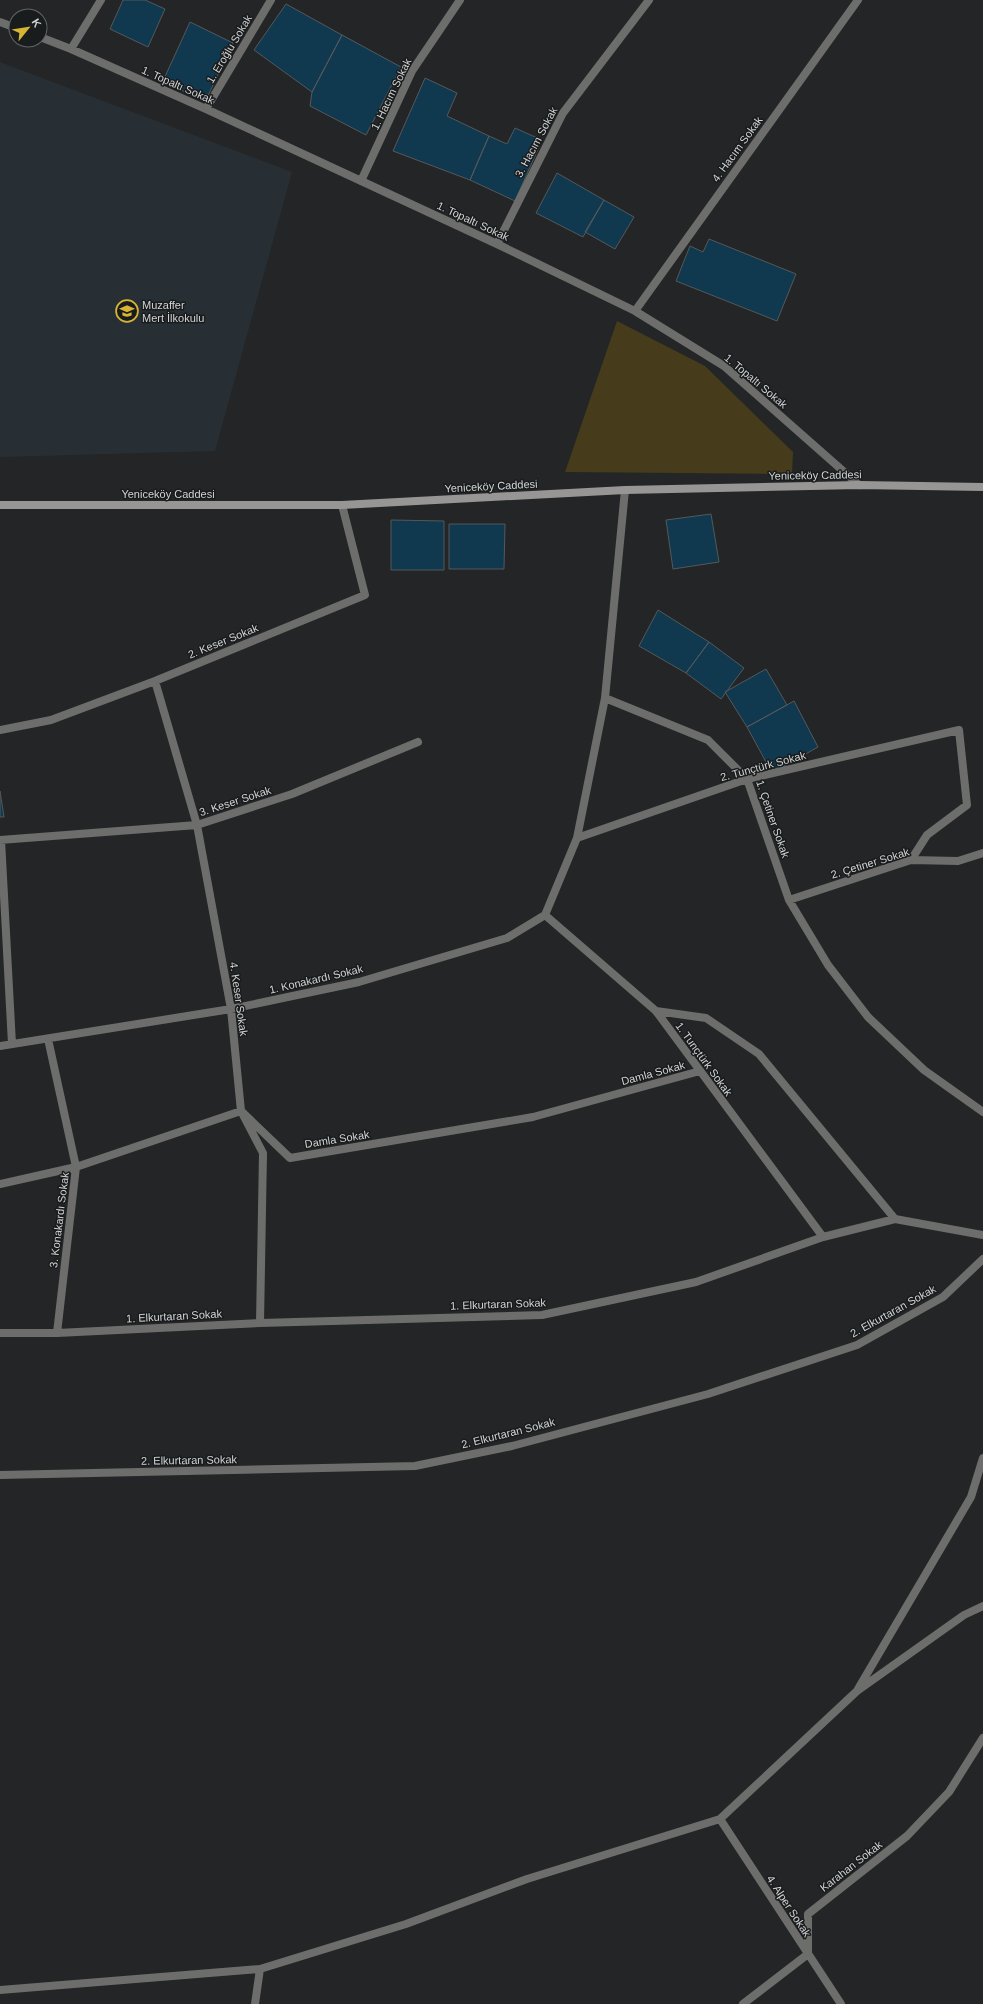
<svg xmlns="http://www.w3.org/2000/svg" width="983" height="2004" font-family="Helvetica,sans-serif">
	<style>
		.built { fill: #282f34 }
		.green { fill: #463c1c }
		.building { fill: #10394f; stroke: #55585a }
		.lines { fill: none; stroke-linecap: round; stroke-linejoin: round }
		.street { stroke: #6d6d6c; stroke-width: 8 }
		.secondary { stroke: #979694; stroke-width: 8 }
		.labels { text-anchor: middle; stroke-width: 3; stroke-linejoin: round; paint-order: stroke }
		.street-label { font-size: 11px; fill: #d1d2d3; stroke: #191c1d }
		.poi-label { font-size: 11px; fill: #d1d2d3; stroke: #191c1d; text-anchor: start }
	</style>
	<rect width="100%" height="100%" fill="#232526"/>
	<path class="built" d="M 0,62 L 292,172 L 215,451 L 0,457 Z"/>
	<path class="green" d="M 617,321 L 705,366 L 793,452 L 792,474 L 565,472 Z"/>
	<path class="building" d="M 123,0 L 145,0 L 165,9 L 148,47 L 110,29 Z
		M 286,4 L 342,35 L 312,92 L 254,50 Z
		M 190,22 L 233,43 L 205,102 L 163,81 Z
		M 342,35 L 401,67 L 366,135 L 310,106 L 312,92 Z
		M 425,78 L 457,93 L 447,116 L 489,136 L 470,180 L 393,151 Z
		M 515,128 L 542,140 L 515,201 L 470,180 L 489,136 L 507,144 Z
		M 557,173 L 604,200 L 583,237 L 536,213 Z
		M 604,200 L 634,217 L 615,249 L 585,232 Z
		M 709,239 L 796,274 L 777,321 L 676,281 L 690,246 L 703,252 Z
		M 711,514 L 719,562 L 673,569 L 666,520 Z
		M 391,520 L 444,521 L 444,570 L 391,570 Z
		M 449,524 L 505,524 L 504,569 L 449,569 Z
		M 658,610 L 709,642 L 686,673 L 639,646 Z
		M 709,642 L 744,668 L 721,699 L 686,673 Z
		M 766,669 L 787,705 L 747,727 L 725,692 Z
		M 794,701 L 818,747 L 772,773 L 747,727 Z
		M 0,791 L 4,817 L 0,817 Z"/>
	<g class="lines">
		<path class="street" d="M 0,22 L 16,28
			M 40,37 L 71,49 L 206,109 L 497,244 L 635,311 L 724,366 L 859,485
			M 71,49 L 101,0
			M 206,109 L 271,0
			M 361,181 L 412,71 L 460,0
			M 497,244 L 563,113 L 649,0
			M 635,311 L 858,0
			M 625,490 L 605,698 L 708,740 L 747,779 L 789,900 L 828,965 L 868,1017 L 924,1070 L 983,1112
			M 155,681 L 197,825 L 231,1009 L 241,1111 L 263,1153 L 260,1323
			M 0,730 L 51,720 L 155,681 L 365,595 L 342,505
			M 577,838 L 747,779 L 959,730 L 967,805 L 927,835 L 911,860
			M 0,840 L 197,825 L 292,794 L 418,742
			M 1,840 L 12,1044
			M 789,900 L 911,860 L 958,861 L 983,853
			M 545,915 L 656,1011 L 823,1237
			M 656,1011 L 706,1018 L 759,1054 L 895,1219
			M 48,1039 L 76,1167 L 57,1333
			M 0,1046 L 231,1009 L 359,982 L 507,938 L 545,915 L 577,838 L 605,698
			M 0,1184 L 76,1167 L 241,1111 L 290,1158 L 533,1117 L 700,1071
			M 0,1333 L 57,1333 L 260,1323 L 542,1315 L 696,1282 L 823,1237 L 895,1219 L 983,1235
			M 0,1475 L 415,1466 L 512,1446 L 708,1394 L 857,1345 L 943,1297 L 983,1259
			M 858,1689 L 971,1497 L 983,1458
			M 720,1819 L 841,2004
			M 0,1990 L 260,1969 L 406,1924 L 527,1879 L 720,1819 L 857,1691 L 964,1615 L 983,1606
			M 255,2004 L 260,1969
			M 743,2004 L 808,1954 L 808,1914 L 907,1836 L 949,1792 L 983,1738"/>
		<path class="secondary" d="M 0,505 L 342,505 L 625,490 L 859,485 L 983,487"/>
	</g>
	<defs>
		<g id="school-ring" transform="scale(1.15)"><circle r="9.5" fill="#191c1d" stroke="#d8b434" stroke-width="1.5"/><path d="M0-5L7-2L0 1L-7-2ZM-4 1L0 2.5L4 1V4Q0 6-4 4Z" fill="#d8b434"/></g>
	</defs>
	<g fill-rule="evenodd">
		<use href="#school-ring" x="127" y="311"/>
	</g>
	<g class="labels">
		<g class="street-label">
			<text transform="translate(229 49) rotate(-59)" y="4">1. Eroğlu Sokak</text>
			<text transform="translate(178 85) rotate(24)" y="4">1. Topaltı Sokak</text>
			<text transform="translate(391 94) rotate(-64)" y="4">1. Hacım Sokak</text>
			<text transform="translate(536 142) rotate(-62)" y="4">3. Hacım Sokak</text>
			<text transform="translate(737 149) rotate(-54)" y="4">4. Hacım Sokak</text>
			<text transform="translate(473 221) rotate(25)" y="4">1. Topaltı Sokak</text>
			<text transform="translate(756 381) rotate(40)" y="4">1. Topaltı Sokak</text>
			<text transform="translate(815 475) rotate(-1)" y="4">Yeniceköy Caddesi</text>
			<text transform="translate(491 486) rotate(-3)" y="4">Yeniceköy Caddesi</text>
			<text x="168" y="498">Yeniceköy Caddesi</text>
			<text transform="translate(223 641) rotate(-22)" y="4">2. Keser Sokak</text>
			<text transform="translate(763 766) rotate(-15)" y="4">2. Tunçtürk Sokak</text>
			<text transform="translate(235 801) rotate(-18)" y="4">3. Keser Sokak</text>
			<text transform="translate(773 819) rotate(71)" y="4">1. Çetiner Sokak</text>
			<text transform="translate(870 863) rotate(-17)" y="4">2. Çetiner Sokak</text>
			<text transform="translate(316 979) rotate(-13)" y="4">1. Konakardı Sokak</text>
			<text transform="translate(239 999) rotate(82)" y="4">4. Keser Sokak</text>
			<text transform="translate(704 1059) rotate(54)" y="4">1. Tunçtürk Sokak</text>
			<text transform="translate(653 1073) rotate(-15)" y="4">Damla Sokak</text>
			<text transform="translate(337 1139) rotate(-9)" y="4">Damla Sokak</text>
			<text transform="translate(59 1220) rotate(-83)" y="4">3. Konakardı Sokak</text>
			<text transform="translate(498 1304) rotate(-2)" y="4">1. Elkurtaran Sokak</text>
			<text transform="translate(893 1311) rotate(-29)" y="4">2. Elkurtaran Sokak</text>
			<text transform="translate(174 1316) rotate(-3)" y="4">1. Elkurtaran Sokak</text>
			<text transform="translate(508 1433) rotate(-14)" y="4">2. Elkurtaran Sokak</text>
			<text transform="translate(189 1460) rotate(-1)" y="4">2. Elkurtaran Sokak</text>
			<text transform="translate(851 1866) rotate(-38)" y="4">Karahan Sokak</text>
			<text transform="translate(789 1906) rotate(57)" y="4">4. Alper Sokak</text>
		</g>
		<g class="poi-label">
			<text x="142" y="309">Muzaffer<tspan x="142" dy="13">Mert İlkokulu</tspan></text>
		</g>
	</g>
	<g transform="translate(28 28) rotate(60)"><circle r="19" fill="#191c1d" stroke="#636566"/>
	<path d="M0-3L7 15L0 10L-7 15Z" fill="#d8b434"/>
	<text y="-6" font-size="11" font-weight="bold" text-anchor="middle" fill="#d1d2d3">K</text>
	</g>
</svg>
